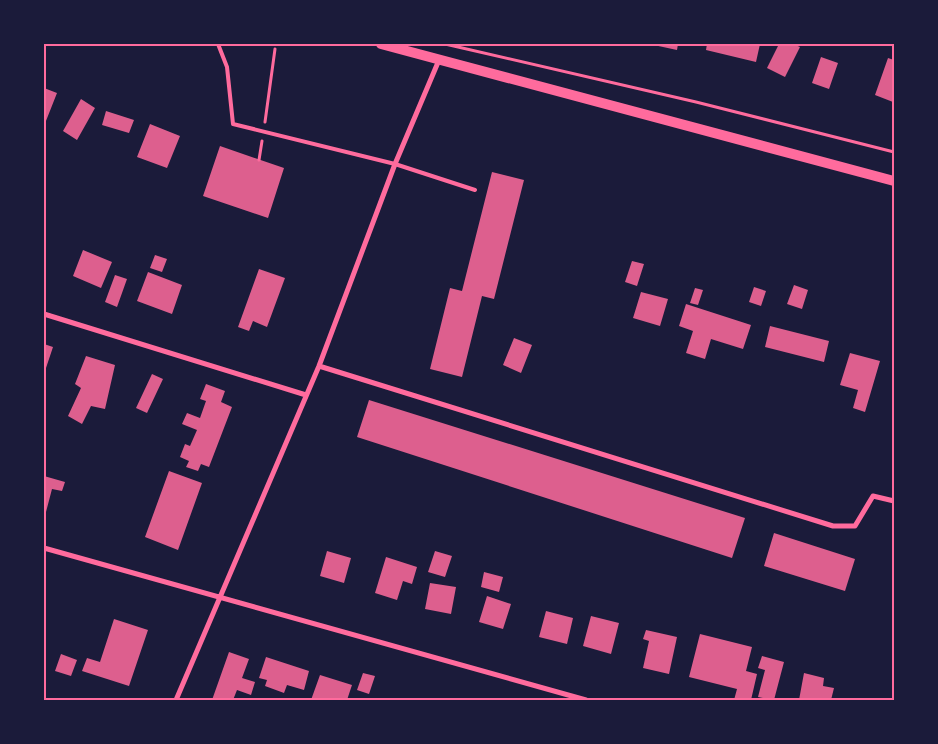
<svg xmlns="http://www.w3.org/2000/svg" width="938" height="744" font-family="'PT Sans',sans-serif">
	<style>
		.building { fill: #dd5f8e }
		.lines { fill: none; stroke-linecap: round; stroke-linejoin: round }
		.path { stroke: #ff6b9d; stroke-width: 3 }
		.service { stroke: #ff6b9d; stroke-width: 4 }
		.minor { stroke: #ff6b9d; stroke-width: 5 }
		.secondary { stroke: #ff6b9d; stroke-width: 10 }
		.neatline { fill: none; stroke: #ff6b9d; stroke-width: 2 }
	</style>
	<rect width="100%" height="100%" fill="#1b1b3a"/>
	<path class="building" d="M 649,44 L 678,44 L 677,50 Z
		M 707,44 L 760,44 L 756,62 L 706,50 Z
		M 779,44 L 793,44 L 800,47 L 785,77 L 767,68 Z
		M 821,57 L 838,63 L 829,89 L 812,83 Z
		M 888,58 L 894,60 L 893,102 L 875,95 Z
		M 44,88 L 57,93 L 44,126 Z
		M 81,99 L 95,108 L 77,140 L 63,131 Z
		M 106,111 L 134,120 L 129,133 L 102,125 Z
		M 150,124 L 180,136 L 167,168 L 137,157 Z
		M 220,146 L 284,168 L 268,218 L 203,196 Z
		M 492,172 L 524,180 L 494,299 L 482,296 L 462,377 L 430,369 L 450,288 L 462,291 Z
		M 83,250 L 112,262 L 101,288 L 73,276 Z
		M 155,255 L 167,259 L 162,272 L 150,268 Z
		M 632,261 L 644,264 L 637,286 L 625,282 Z
		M 259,269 L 285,278 L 267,327 L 253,321 L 249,331 L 238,327 Z
		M 148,272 L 182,285 L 172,314 L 137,301 Z
		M 115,275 L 127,279 L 117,307 L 105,302 Z
		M 794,285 L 808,290 L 802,309 L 787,304 Z
		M 754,287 L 766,291 L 761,306 L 749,302 Z
		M 695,288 L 703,290 L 698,305 L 690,303 Z
		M 641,292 L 668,299 L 660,326 L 633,318 Z
		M 686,304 L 751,325 L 743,349 L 711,339 L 705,359 L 686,353 L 693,331 L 679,326 Z
		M 770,326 L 829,341 L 824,362 L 765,347 Z
		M 514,338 L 532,345 L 521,373 L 503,365 Z
		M 44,344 L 53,347 L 44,374 Z
		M 850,353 L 880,361 L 865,412 L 853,408 L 858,390 L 840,385 Z
		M 86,356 L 115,365 L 105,409 L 91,406 L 82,424 L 68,416 L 81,388 L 75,384 Z
		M 152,374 L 163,379 L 147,413 L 136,408 Z
		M 206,384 L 225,391 L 221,402 L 232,407 L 209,467 L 201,464 L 198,471 L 186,467 L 189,461 L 180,457 L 185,444 L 190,446 L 197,430 L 182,424 L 187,413 L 200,418 L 206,401 L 200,399 Z
		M 369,400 L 745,518 L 732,558 L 357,437 Z
		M 169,471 L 202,483 L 178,550 L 145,537 Z
		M 44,476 L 65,482 L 62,491 L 52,489 L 46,512 L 44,511 Z
		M 774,533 L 855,559 L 845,591 L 764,566 Z
		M 327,551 L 351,558 L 344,583 L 320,576 Z
		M 435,551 L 452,556 L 445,577 L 428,572 Z
		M 386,557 L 417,567 L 412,584 L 403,581 L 397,600 L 375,593 Z
		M 484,572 L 503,577 L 499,592 L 481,587 Z
		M 430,583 L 456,587 L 451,614 L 425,609 Z
		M 487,596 L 511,604 L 503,629 L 479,622 Z
		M 546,611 L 573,618 L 567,644 L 539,637 Z
		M 591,616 L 619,623 L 611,654 L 583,646 Z
		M 114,619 L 148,630 L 129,686 L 82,671 L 87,658 L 100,662 Z
		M 646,630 L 677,637 L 669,674 L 643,668 L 649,641 L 643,639 Z
		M 700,634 L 752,647 L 746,671 L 757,674 L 751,700 L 734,700 L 737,689 L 689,677 Z
		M 229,652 L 249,659 L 242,678 L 255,682 L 251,695 L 237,690 L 233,700 L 212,700 Z
		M 61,654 L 77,660 L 71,676 L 55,671 Z
		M 762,656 L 784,662 L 774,700 L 758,697 L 765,670 L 758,668 Z
		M 266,657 L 309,671 L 304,690 L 287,685 L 284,693 L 265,686 L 267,680 L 259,678 Z
		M 363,673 L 375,676 L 369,694 L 357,690 Z
		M 804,673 L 824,678 L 823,686 L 834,688 L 831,700 L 799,700 Z
		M 320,675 L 352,685 L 347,700 L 311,700 Z"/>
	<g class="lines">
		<path class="path" d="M 445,44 L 696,102 L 894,152
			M 265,122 L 275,49
			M 259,160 L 262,141"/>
		<path class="service" d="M 218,44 L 227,67 L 233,124 L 395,164 L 475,190"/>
		<path class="minor" d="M 44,314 L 306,395
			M 319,366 L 833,526 L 855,526 L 873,496 L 894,501
			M 44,548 L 586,700
			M 176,700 L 319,366 L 395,164 L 439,60"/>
		<path class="secondary" d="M 381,44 L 894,181"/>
	</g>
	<rect width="938" height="744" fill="none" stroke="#1b1b3a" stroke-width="90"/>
	<rect x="45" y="45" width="848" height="654" class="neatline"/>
</svg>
